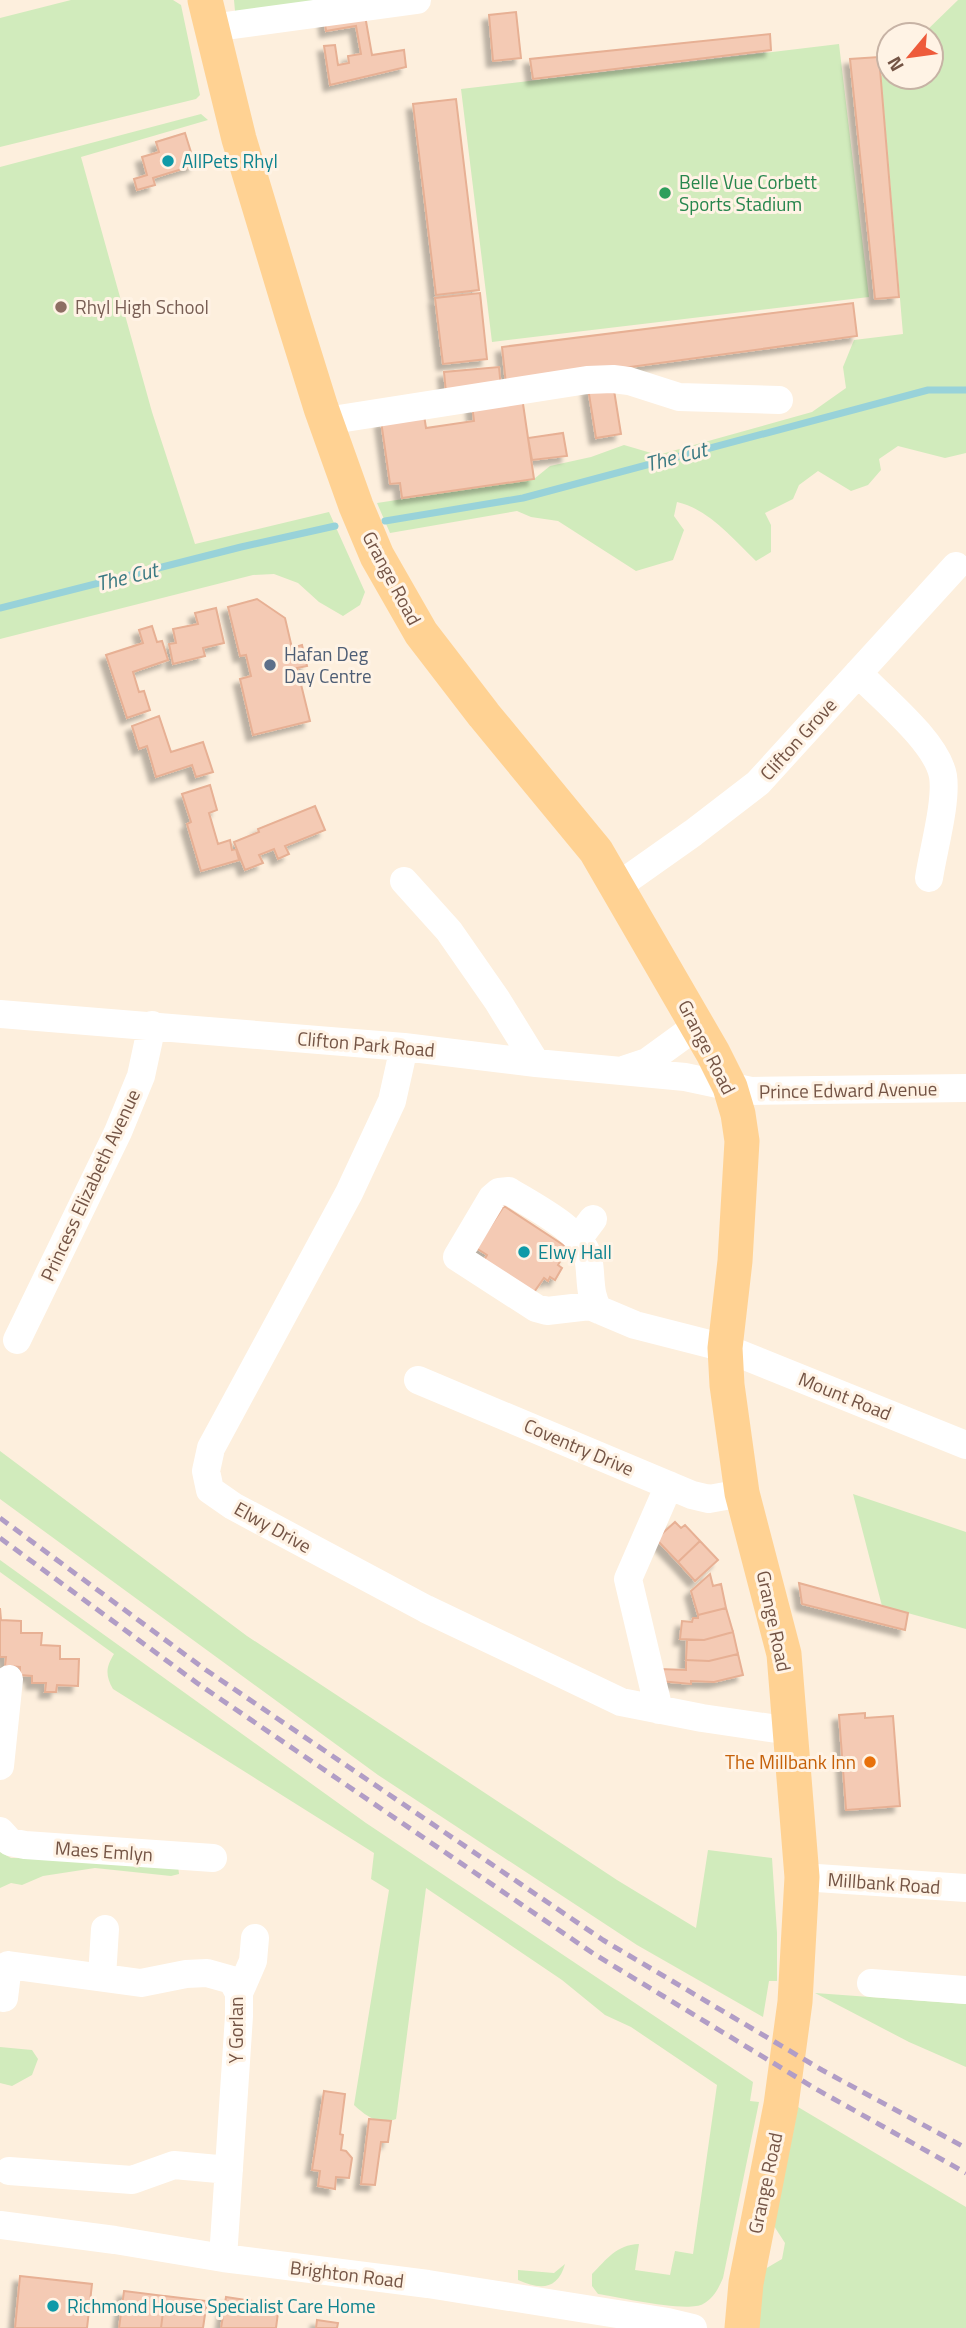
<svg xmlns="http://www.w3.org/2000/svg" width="966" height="2328" font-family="'Titillium Web',sans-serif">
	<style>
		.green { fill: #d1ebbc }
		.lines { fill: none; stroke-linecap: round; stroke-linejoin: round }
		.stream { stroke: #98d2d9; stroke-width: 7 }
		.building { fill: #f4cab4; stroke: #e7b094; stroke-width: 2; filter: url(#shadow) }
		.minor { stroke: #fff; stroke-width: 28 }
		.major { stroke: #ffd293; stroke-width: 35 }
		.rail { stroke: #b19dc6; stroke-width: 5; stroke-dasharray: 10 7; stroke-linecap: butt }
		.culture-dot { fill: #0f9aa8; stroke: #fff3e5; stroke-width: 2.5 }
		.leisure-dot { fill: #2e9e5b; stroke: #fff3e5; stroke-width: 2.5 }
		.education-dot { fill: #8d6e63; stroke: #fff3e5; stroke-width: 2.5 }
		.service-dot { fill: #5c6f8a; stroke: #fff3e5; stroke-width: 2.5 }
		.food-dot { fill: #e8710a; stroke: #fff3e5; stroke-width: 2.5 }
		.labels { text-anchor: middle; stroke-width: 6; stroke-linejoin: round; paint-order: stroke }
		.culture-label { font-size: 19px; fill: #0d838f; stroke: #fff3e5; text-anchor: start }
		.leisure-label { font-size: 19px; fill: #27864d; stroke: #fff3e5; text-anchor: start }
		.education-label { font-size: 19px; fill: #785e54; stroke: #fff3e5; text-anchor: start }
		.street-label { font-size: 19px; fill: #745445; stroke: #fff3e5 }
		.service-label { font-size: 19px; fill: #4e5e75; stroke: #fff3e5; text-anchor: start }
		.food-label { font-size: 19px; fill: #c56008; stroke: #fff3e5; text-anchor: end }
		.water-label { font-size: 21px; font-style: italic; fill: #3b7982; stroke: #fff3e5 }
	</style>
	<defs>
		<filter id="shadow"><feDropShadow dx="-6" dy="6" stdDeviation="2" flood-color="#0004"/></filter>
	</defs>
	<rect width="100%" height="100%" fill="#fdefdd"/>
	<path class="green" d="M 71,0 L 173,0 L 181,5 L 200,95 L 196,99 L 0,147 L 0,18 Z
		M 234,0 L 347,0 L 235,11 Z
		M 958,0 L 966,0 L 966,453 L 945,458 L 898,446 L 879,459 L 881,470 L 868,485 L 851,491 L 818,471 L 799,485 L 793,499 L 765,513 L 771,525 L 771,552 L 756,561 C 733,539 709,509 677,502 L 674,516 L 684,530 L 673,560 L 636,571 L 558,521 L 531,517 L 517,511 L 390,533 L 377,503 L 534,479 L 550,466 L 591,457 L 624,445 L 658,455 L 812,412 L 846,388 L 843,367 L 854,340 L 903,334 L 881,76 L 889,68 L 889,77 L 931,77 L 931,35 L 922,35 Z
		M 839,44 L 869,297 L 492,342 L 461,89 Z
		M 201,114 L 208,120 L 81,157 L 152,412 L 195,544 L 329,512 L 365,592 L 360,605 L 343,616 L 319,602 L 298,583 L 274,574 L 253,575 L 0,639 L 0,167 Z
		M 0,1451 L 247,1636 L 617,1880 L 696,1928 L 708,1850 L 772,1858 L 777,1933 L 777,1981 L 769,1981 L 763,2017 L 637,1945 L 378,1775 L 0,1499 Z
		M 853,1494 L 966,1532 L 966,1629 L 882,1606 Z
		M 0,1560 L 366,1823 L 753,2082 L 750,2101 L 759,2102 L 723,2278 C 718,2289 714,2298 703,2304 C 687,2313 619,2297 598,2294 L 592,2286 L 592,2274 C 607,2259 616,2245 639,2244 L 635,2270 L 670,2275 L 675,2251 L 693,2254 L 717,2085 L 631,2027 L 605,2015 L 562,1980 L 426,1888 L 396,2119 C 379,2126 366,2116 354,2105 L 389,1890 L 371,1879 L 374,1853 L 113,1689 C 105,1675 106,1667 114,1654 L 0,1572 Z
		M 0,1852 L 11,1858 L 93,1859 L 178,1866 L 179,1874 L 171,1876 L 95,1868 L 43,1876 L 22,1885 L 11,1883 L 0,1888 Z
		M 815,1993 L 966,2004 L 966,2067 L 909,2042 Z
		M 0,2047 L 32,2050 L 38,2059 L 32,2075 L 12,2086 L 0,2083 Z
		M 798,2107 L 966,2207 L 966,2328 L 759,2328 L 758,2319 L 765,2269 L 782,2259 L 785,2243 L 774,2226 Z
		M 565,2264 C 558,2290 540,2290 518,2280 L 518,2270 L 554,2273 Z"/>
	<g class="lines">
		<path class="stream" d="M 385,521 L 523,498 L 928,390 L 966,390
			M 0,608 L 241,547 L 335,526"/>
	</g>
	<path class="building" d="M 364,10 L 372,55 L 404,50 L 406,67 L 330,85 L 324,46 L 335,45 L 338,65 L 349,63 L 348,56 L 361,54 L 356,26 L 326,31 L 324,16 Z
		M 516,12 L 521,58 L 493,61 L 489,15 Z
		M 770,34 L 771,50 L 533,79 L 530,59 Z
		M 879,57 L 899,297 L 875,299 L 850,59 Z
		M 456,99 L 479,290 L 436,295 L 413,104 Z
		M 185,133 L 195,165 L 153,178 L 155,185 L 137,190 L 134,179 L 147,175 L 142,157 L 159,152 L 156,142 Z
		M 480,293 L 487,359 L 443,364 L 435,298 Z
		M 853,303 L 857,336 L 506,384 L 502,347 Z
		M 499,367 L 501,388 L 446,393 L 444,372 Z
		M 613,384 L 621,434 L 596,438 L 588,388 Z
		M 522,397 L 534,479 L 402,498 L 400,483 L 390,484 L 381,421 L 424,415 L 426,428 L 474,421 L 472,405 Z
		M 563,433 L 567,456 L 532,460 L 528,438 Z
		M 257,599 L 285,618 L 292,648 L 302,645 L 307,666 L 297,668 L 310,721 L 253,735 L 240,679 L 251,676 L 246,655 L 240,656 L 228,607 Z
		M 216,608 L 224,643 L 203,648 L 205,656 L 173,664 L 169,644 L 176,643 L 173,629 L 198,624 L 195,613 Z
		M 152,626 L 157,642 L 162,641 L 168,660 L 133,672 L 139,692 L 144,691 L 150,710 L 127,718 L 106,655 L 143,643 L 139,630 Z
		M 159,716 L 171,752 L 203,742 L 213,772 L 196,777 L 192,765 L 156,777 L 147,746 L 139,749 L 132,726 Z
		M 210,785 L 217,810 L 209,813 L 218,844 L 230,840 L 232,850 L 236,849 L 239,860 L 201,871 L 187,824 L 191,822 L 182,794 Z
		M 315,806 L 325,830 L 285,846 L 289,854 L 278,859 L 274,849 L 259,855 L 263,863 L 245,870 L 234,842 L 259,832 L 258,829 Z
		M 504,1206 L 568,1248 L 558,1265 L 562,1268 L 555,1280 L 550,1277 L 548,1281 L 544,1278 L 532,1295 L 483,1262 L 487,1255 L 476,1248 Z
		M 675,1522 L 681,1528 L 685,1525 L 700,1541 L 678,1562 L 656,1539 Z
		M 700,1541 L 718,1560 L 695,1581 L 678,1562 Z
		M 710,1574 L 713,1586 L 721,1584 L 726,1608 L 698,1615 L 691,1591 Z
		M 799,1583 L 908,1613 L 905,1630 L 802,1604 Z
		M 0,1608 L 1,1620 L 21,1621 L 21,1633 L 42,1633 L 41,1645 L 60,1646 L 60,1659 L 79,1659 L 78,1686 L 57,1685 L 56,1692 L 45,1692 L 46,1683 L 32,1683 L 32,1676 L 20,1675 L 20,1667 L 5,1666 L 6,1657 L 0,1657 Z
		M 726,1608 L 733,1632 L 704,1640 L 680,1639 L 682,1621 L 692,1622 L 693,1618 L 698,1618 L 698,1615 Z
		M 733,1632 L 738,1654 L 709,1661 L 686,1660 L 687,1640 L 704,1640 Z
		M 738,1654 L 743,1675 L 714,1682 L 691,1681 L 691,1684 L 660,1681 L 660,1669 L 686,1670 L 686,1660 L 709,1661 Z
		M 865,1713 L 865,1718 L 893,1716 L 900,1806 L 846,1810 L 839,1715 Z
		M 324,2091 L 345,2094 L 340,2134 L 343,2135 L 341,2150 L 346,2151 L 352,2158 L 349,2178 L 336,2177 L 335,2189 L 318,2186 L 320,2171 L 312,2170 Z
		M 369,2119 L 391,2121 L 388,2142 L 381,2142 L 375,2185 L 361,2184 Z
		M 20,2276 L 92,2284 L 87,2328 L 15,2328 Z
		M 124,2291 L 165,2296 L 161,2328 L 119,2328 Z
		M 165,2296 L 207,2301 L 203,2328 L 161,2328 Z
		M 226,2297 L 279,2305 L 276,2328 L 221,2328 Z
		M 317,2320 L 338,2323 L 337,2328 L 316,2328 Z"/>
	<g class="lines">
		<path class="minor" d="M 211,28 L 417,0
			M 326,421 L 587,380 L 613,379 L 629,381 L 679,397 L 779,400
			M 858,673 C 882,698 937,742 943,776 C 947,802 933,851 929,878
			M 404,881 L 449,931 L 497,1000 L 536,1063
			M 618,886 L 693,833 L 758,783 L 956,566
			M 0,1014 L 404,1047 L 536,1063 L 685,1077 L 751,1091 L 966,1088
			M 404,1047 L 392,1101 L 349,1193 L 211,1448 L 206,1471 L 210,1490 L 233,1506 L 426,1609 L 621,1702 L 702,1718 L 791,1731
			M 626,1069 L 647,1062 L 698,1025
			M 578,1239 L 593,1219
			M 599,1310 C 588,1295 592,1274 588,1257 C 582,1230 531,1205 509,1191 L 499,1192 L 492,1198 L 457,1257 L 536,1308 L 547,1311 L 590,1306 L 635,1325 L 725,1348 L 966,1445
			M 17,1340 L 118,1132 L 141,1076 L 152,1025
			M 418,1380 L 692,1495 L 709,1499 L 742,1493
			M 659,1710 L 628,1579 L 669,1485
			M 0,1766 L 9,1679
			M 0,1831 L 10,1842 L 25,1845 L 213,1858
			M 802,1877 L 966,1888
			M 102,1977 L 105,1929
			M 871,1983 L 966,1990
			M 239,1993 L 253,1961 L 255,1938
			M 4,1998 L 8,1965 L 141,1983 L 186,1974 L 207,1973 L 232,1980 L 239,1993 L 239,2016 L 223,2258
			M 9,2171 L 132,2180 L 174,2165 L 229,2170
			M 0,2225 L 115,2240 L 223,2258 L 428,2284 L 668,2322 L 693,2328"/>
		<path class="major" d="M 205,0 L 239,139 L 292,315 L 321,408 L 356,506 L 377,556 L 421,633 L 484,715 L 596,851 L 713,1053 L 730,1087 L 738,1114 L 742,1141 L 735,1261 L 725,1348 L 727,1385 L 742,1493 L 784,1654 L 802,1877 L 795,2002 L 781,2105 L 746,2283 L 742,2328"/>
		<path class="rail" d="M 0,1518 L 206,1670 L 603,1940 L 822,2070 L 966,2148
			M 0,1538 L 197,1683 L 594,1954 L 816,2089 L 966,2173"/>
	</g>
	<g class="culture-dot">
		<circle cx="168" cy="161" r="7"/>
		<circle cx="524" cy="1252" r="7"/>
		<circle cx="53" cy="2306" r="7"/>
	</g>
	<circle class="leisure-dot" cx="665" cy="193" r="7"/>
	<circle class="education-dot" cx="61" cy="307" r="7"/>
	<circle class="service-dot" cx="270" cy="665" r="7"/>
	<circle class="food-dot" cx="870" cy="1762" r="7"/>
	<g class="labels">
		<g class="culture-label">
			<text x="182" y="168">AllPets Rhyl</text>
			<text x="538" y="1259">Elwy Hall</text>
			<text x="67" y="2313">Richmond House Specialist Care Home</text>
		</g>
		<g class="leisure-label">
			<text x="679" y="189">Belle Vue Corbett<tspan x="679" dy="22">Sports Stadium</tspan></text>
		</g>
		<g class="education-label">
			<text x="75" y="314">Rhyl High School</text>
		</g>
		<g class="street-label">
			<text transform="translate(392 578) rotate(62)" y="7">Grange Road</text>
			<text transform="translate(798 739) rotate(-48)" y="7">Clifton Grove</text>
			<text transform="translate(366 1044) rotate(5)" y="7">Clifton Park Road</text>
			<text transform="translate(707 1047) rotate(63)" y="7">Grange Road</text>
			<text transform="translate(848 1090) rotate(-1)" y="7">Prince Edward Avenue</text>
			<text transform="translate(90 1185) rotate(-65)" y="7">Princess Elizabeth Avenue</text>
			<text transform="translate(845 1396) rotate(22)" y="7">Mount Road</text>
			<text transform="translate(579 1447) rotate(23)" y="7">Coventry Drive</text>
			<text transform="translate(273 1527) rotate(29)" y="7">Elwy Drive</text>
			<text transform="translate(774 1621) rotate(78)" y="7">Grange Road</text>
			<text transform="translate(104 1851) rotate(4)" y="7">Maes Emlyn</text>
			<text transform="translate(884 1883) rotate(4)" y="7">Millbank Road</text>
			<text transform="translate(236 2030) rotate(-90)" y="7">Y Gorlan</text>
			<text transform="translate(765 2183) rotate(-78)" y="7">Grange Road</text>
			<text transform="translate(347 2274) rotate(7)" y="7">Brighton Road</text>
		</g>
		<g class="service-label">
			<text x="284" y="661">Hafan Deg<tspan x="284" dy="22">Day Centre</tspan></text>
		</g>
		<g class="food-label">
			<text x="856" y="1769">The Millbank Inn</text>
		</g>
		<g class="water-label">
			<text transform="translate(676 457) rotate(-15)" y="7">The Cut</text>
			<text transform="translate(127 577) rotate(-14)" y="7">The Cut</text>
		</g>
	</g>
	<g transform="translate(910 56) rotate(241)"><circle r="33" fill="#fff3e5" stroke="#c7b3a5" stroke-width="2"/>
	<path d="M0-5L12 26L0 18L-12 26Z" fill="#ee5b3b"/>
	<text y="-10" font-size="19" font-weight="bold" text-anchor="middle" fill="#745445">N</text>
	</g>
</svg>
